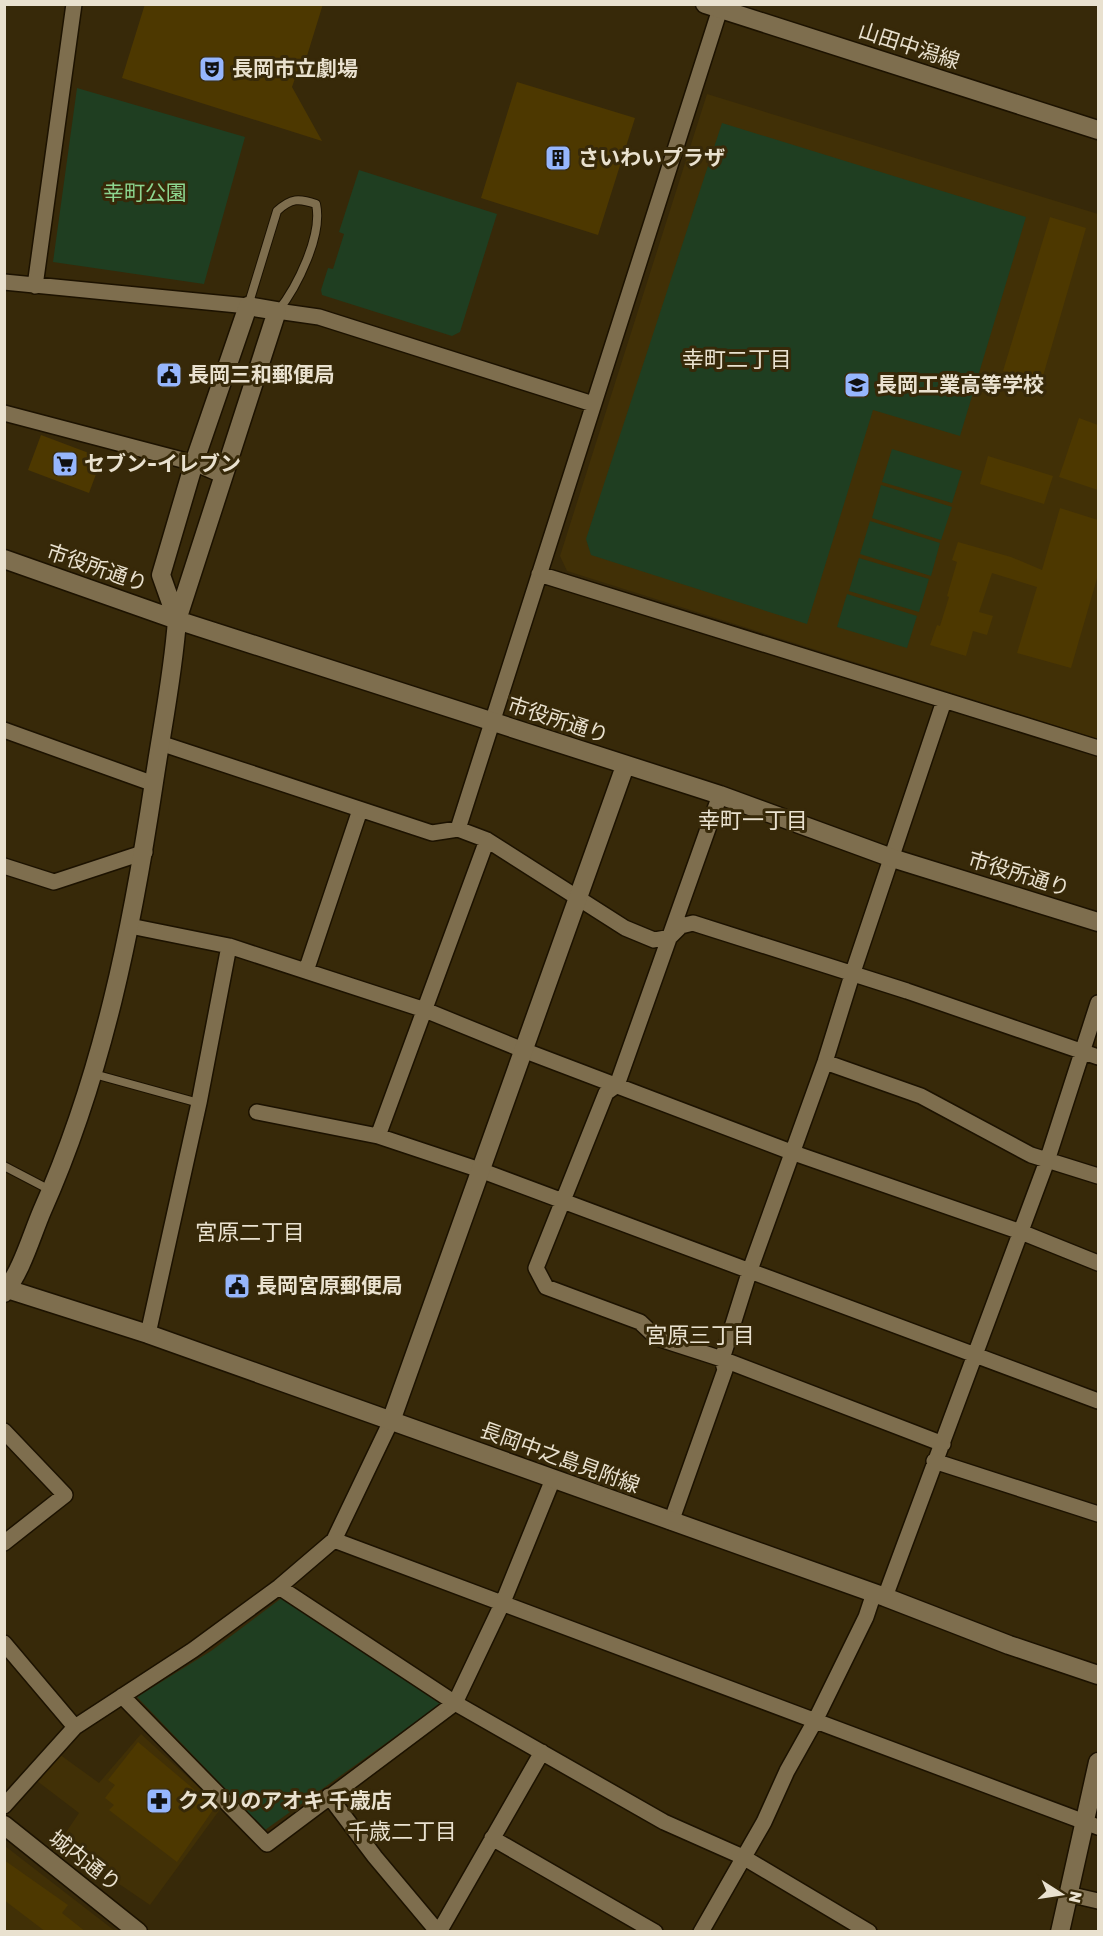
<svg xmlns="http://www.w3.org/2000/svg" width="1103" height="1936" font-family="Rubik,'Noto Sans JP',sans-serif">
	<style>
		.built { fill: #413006 }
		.green { fill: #1f3e21 }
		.building { fill: #4d3800 }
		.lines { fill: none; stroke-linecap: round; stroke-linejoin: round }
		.lane-casing { stroke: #1c1200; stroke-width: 10 }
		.street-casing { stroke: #1c1200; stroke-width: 18 }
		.secondary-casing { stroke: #1c1200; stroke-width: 21 }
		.lane { stroke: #7e6e4e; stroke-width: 8 }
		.street { stroke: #7e6e4e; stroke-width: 15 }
		.secondary { stroke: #7e6e4e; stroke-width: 18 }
		.labels { text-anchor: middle; stroke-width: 6; stroke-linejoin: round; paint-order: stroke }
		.street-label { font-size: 21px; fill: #e9e1cf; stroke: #372909 }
		.poi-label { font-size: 21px; font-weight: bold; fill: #e9e1cf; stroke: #372909; text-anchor: start }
		.park-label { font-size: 21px; fill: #8dd690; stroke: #372909 }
		.neighbourhood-label { font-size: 22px; fill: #e9e1cf; stroke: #372909 }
	</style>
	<rect width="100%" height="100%" fill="#372909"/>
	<path class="built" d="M 707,94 L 1098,214 L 1098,739 L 567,571 L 560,556 Z
		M 141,1734 L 221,1808 L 150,1905 L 59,1843 L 79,1813 L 37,1781 L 59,1754 L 99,1783 Z
		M 5,1846 L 115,1931 L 5,1931 Z"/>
	<path class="green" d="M 77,88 L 245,137 L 204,284 L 53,262 Z
		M 722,123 L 1026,217 L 960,436 L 873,410 L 807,624 L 591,555 L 586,539 Z
		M 359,170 L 497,214 L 460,332 L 452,336 L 322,295 L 321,290 L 328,268 L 333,269 L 344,234 L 339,232 Z
		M 892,449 L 962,471 L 952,503 L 882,482 Z
		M 881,485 L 952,507 L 941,540 L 872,518 Z
		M 870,521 L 940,543 L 931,576 L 860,554 Z
		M 859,558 L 929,579 L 919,612 L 849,591 Z
		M 847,594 L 917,616 L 907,648 L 837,627 Z
		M 283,1597 L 442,1703 L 265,1830 L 137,1697 L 211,1651 Z"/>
	<path class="building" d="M 145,4 L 323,4 L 306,59 L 302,58 L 292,87 L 322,141 L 122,78 Z
		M 517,82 L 635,118 L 598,235 L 481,198 Z
		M 1050,217 L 1086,228 L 1041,383 L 1003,371 Z
		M 1079,418 L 1098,425 L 1098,490 L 1059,477 Z
		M 41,435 L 102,458 L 89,493 L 28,470 Z
		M 988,456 L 1053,476 L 1044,504 L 980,484 Z
		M 1060,508 L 1098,520 L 1098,575 L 1071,668 L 1017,653 L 1037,587 L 992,573 L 979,612 L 993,616 L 987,635 L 973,631 L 966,656 L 930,645 L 937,625 L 940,626 L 949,597 L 947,596 L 957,562 L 952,560 L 958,542 L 1011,557 L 1042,570 Z
		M 138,1742 L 215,1807 L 177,1862 L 109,1810 L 114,1805 L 105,1798 L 115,1785 L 108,1780 Z
		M 4,1860 L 68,1905 L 62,1913 L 86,1932 L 46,1932 L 4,1900 Z"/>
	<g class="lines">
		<g class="lane-casing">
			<path id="lane" d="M 248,306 L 277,211 C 291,198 299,198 316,204 C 323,235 297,287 278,311
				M 94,1074 L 199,1103
				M 4,1166 L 50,1190"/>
		</g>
		<g class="street-casing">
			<path id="street" d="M 4,282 L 248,306
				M 35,286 L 74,4
				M 277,311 L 319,317 L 593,404
				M 4,413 L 194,463 L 222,475
				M 539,574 L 1098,748
				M 4,730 L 154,784
				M 160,743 L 432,833 L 458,829 L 487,840 L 625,928 L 654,940 L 670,937 L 681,926 L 693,923 L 907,991 L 1098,1057
				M 720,795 L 617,1085 L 606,1093 L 536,1268 L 546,1287 L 640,1322 L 657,1338 L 722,1359 L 943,1444
				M 458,829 L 720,9
				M 4,866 L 54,882 L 145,852
				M 130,926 L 229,946 L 425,1010 L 523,1050 L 791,1152 L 1021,1232 L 1098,1263
				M 306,971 L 360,810
				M 825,1062 L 921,1096 L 1031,1155 L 1098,1176
				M 257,1112 L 378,1136 L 480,1170 L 1098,1401
				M 378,1136 L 487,840
				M 148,1334 L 199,1103 L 229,946
				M 4,1431 L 65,1495 L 4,1543
				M 934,1461 L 1098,1514
				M 671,1522 L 725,1370 L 722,1359 L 750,1270 L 825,1062 L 852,975 L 944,701
				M 334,1540 L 1098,1827
				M 279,1587 L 455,1703 L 664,1822 L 743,1857 L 869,1932
				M 885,1597 L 1047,1161 L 1098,1003
				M 4,1643 L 75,1727
				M 122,1696 L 267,1844 L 455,1703 L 503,1602 L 553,1479
				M 329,1796 L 375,1857 L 438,1932
				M 4,1806 L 75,1727 L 193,1650 L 279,1587 L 334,1540 L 391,1421
				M 492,1838 L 655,1932
				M 1068,1894 L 1098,1901
				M 439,1932 L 542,1752
				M 701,1932 L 764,1822 L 787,1771 L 815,1721 L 866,1617 L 874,1593"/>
		</g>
		<g class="secondary-casing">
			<path id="secondary" d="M 705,4 L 1098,130
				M 4,559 L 177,620 L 720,795 L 892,858 L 1098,922
				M 4,1288 L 148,1334 L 885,1597 L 1009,1645 L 1098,1675
				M 4,1293 C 22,1270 31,1237 42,1211 C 103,1074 132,929 154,782 C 162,728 173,675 177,620 L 277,311 L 248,306 L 194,463 L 161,575 L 177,620
				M 391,1421 L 625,766
				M 4,1825 L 138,1932
				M 1060,1932 L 1098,1762"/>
		</g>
		<use href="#lane" class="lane"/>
		<use href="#street" class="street"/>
		<use href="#secondary" class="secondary"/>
	</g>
	<defs>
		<g id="theatre-square" transform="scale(1.35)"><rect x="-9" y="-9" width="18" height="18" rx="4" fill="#96b6fd" stroke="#372909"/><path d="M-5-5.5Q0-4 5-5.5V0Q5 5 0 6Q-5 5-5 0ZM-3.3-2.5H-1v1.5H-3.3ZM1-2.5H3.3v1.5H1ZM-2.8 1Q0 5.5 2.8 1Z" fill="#111"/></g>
		<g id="building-square" transform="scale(1.35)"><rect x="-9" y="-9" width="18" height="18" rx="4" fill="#96b6fd" stroke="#372909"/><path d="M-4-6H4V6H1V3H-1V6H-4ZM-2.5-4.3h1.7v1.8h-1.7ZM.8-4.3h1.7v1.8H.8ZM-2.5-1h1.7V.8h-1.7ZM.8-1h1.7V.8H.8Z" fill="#111"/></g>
		<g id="civic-square" transform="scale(1.35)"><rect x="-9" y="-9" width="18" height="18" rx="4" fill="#96b6fd" stroke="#372909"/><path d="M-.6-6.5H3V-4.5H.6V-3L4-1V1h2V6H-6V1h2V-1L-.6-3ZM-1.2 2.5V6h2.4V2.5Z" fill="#111"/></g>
		<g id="school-square" transform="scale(1.35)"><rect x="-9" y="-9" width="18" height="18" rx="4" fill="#96b6fd" stroke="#372909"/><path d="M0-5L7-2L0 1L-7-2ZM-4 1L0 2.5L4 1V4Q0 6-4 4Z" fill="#111"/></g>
		<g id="supermarket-square" transform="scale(1.35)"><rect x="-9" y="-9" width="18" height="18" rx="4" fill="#96b6fd" stroke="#372909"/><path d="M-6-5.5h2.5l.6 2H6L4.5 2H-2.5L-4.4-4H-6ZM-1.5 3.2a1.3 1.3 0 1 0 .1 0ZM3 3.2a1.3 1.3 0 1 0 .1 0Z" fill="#111"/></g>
		<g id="pharmacy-square" transform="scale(1.35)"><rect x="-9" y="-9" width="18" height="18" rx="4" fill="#96b6fd" stroke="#372909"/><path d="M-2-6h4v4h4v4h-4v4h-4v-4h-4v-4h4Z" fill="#111"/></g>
	</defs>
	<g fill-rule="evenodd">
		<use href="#theatre-square" x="212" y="69"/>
		<use href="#building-square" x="558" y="158"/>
		<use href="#civic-square" x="169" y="375"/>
		<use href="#school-square" x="857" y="385"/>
		<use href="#supermarket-square" x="65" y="464"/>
		<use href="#civic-square" x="237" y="1286"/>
		<use href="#pharmacy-square" x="159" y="1801"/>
	</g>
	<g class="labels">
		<g class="street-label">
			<text transform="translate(909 46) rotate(18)" y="7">山田中潟線</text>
			<text transform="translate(97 568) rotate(19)" y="7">市役所通り</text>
			<text transform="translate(558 720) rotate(18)" y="7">市役所通り</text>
			<text transform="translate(1019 874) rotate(17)" y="7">市役所通り</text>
			<text transform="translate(560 1458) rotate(20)" y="7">長岡中之島見附線</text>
			<text transform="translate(85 1861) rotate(38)" y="7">城内通り</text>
		</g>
		<g class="poi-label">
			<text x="232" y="76">長岡市立劇場</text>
			<text x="578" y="165">さいわいプラザ</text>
			<text x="188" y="382">長岡三和郵便局</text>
			<text x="876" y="392">長岡工業高等学校</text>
			<text x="84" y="471">セブン-イレブン</text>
			<text x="256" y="1293">長岡宮原郵便局</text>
			<text x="178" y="1808">クスリのアオキ 千歳店</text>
		</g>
		<g class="park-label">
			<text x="145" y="200">幸町公園</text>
		</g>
		<g class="neighbourhood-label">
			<text x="737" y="367">幸町二丁目</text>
			<text x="753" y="828">幸町一丁目</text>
			<text x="250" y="1240">宮原二丁目</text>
			<text x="700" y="1343">宮原三丁目</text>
			<text x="402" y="1839">千歳二丁目</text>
		</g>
	</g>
	<rect width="1103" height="1936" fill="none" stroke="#e9e1cf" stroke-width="12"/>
	<g transform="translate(1061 1894) rotate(102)" stroke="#372909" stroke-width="4.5" paint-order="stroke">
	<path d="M0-4.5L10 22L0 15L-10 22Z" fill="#e9e1cf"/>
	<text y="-9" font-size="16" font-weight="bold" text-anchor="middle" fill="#e9e1cf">N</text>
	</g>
</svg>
